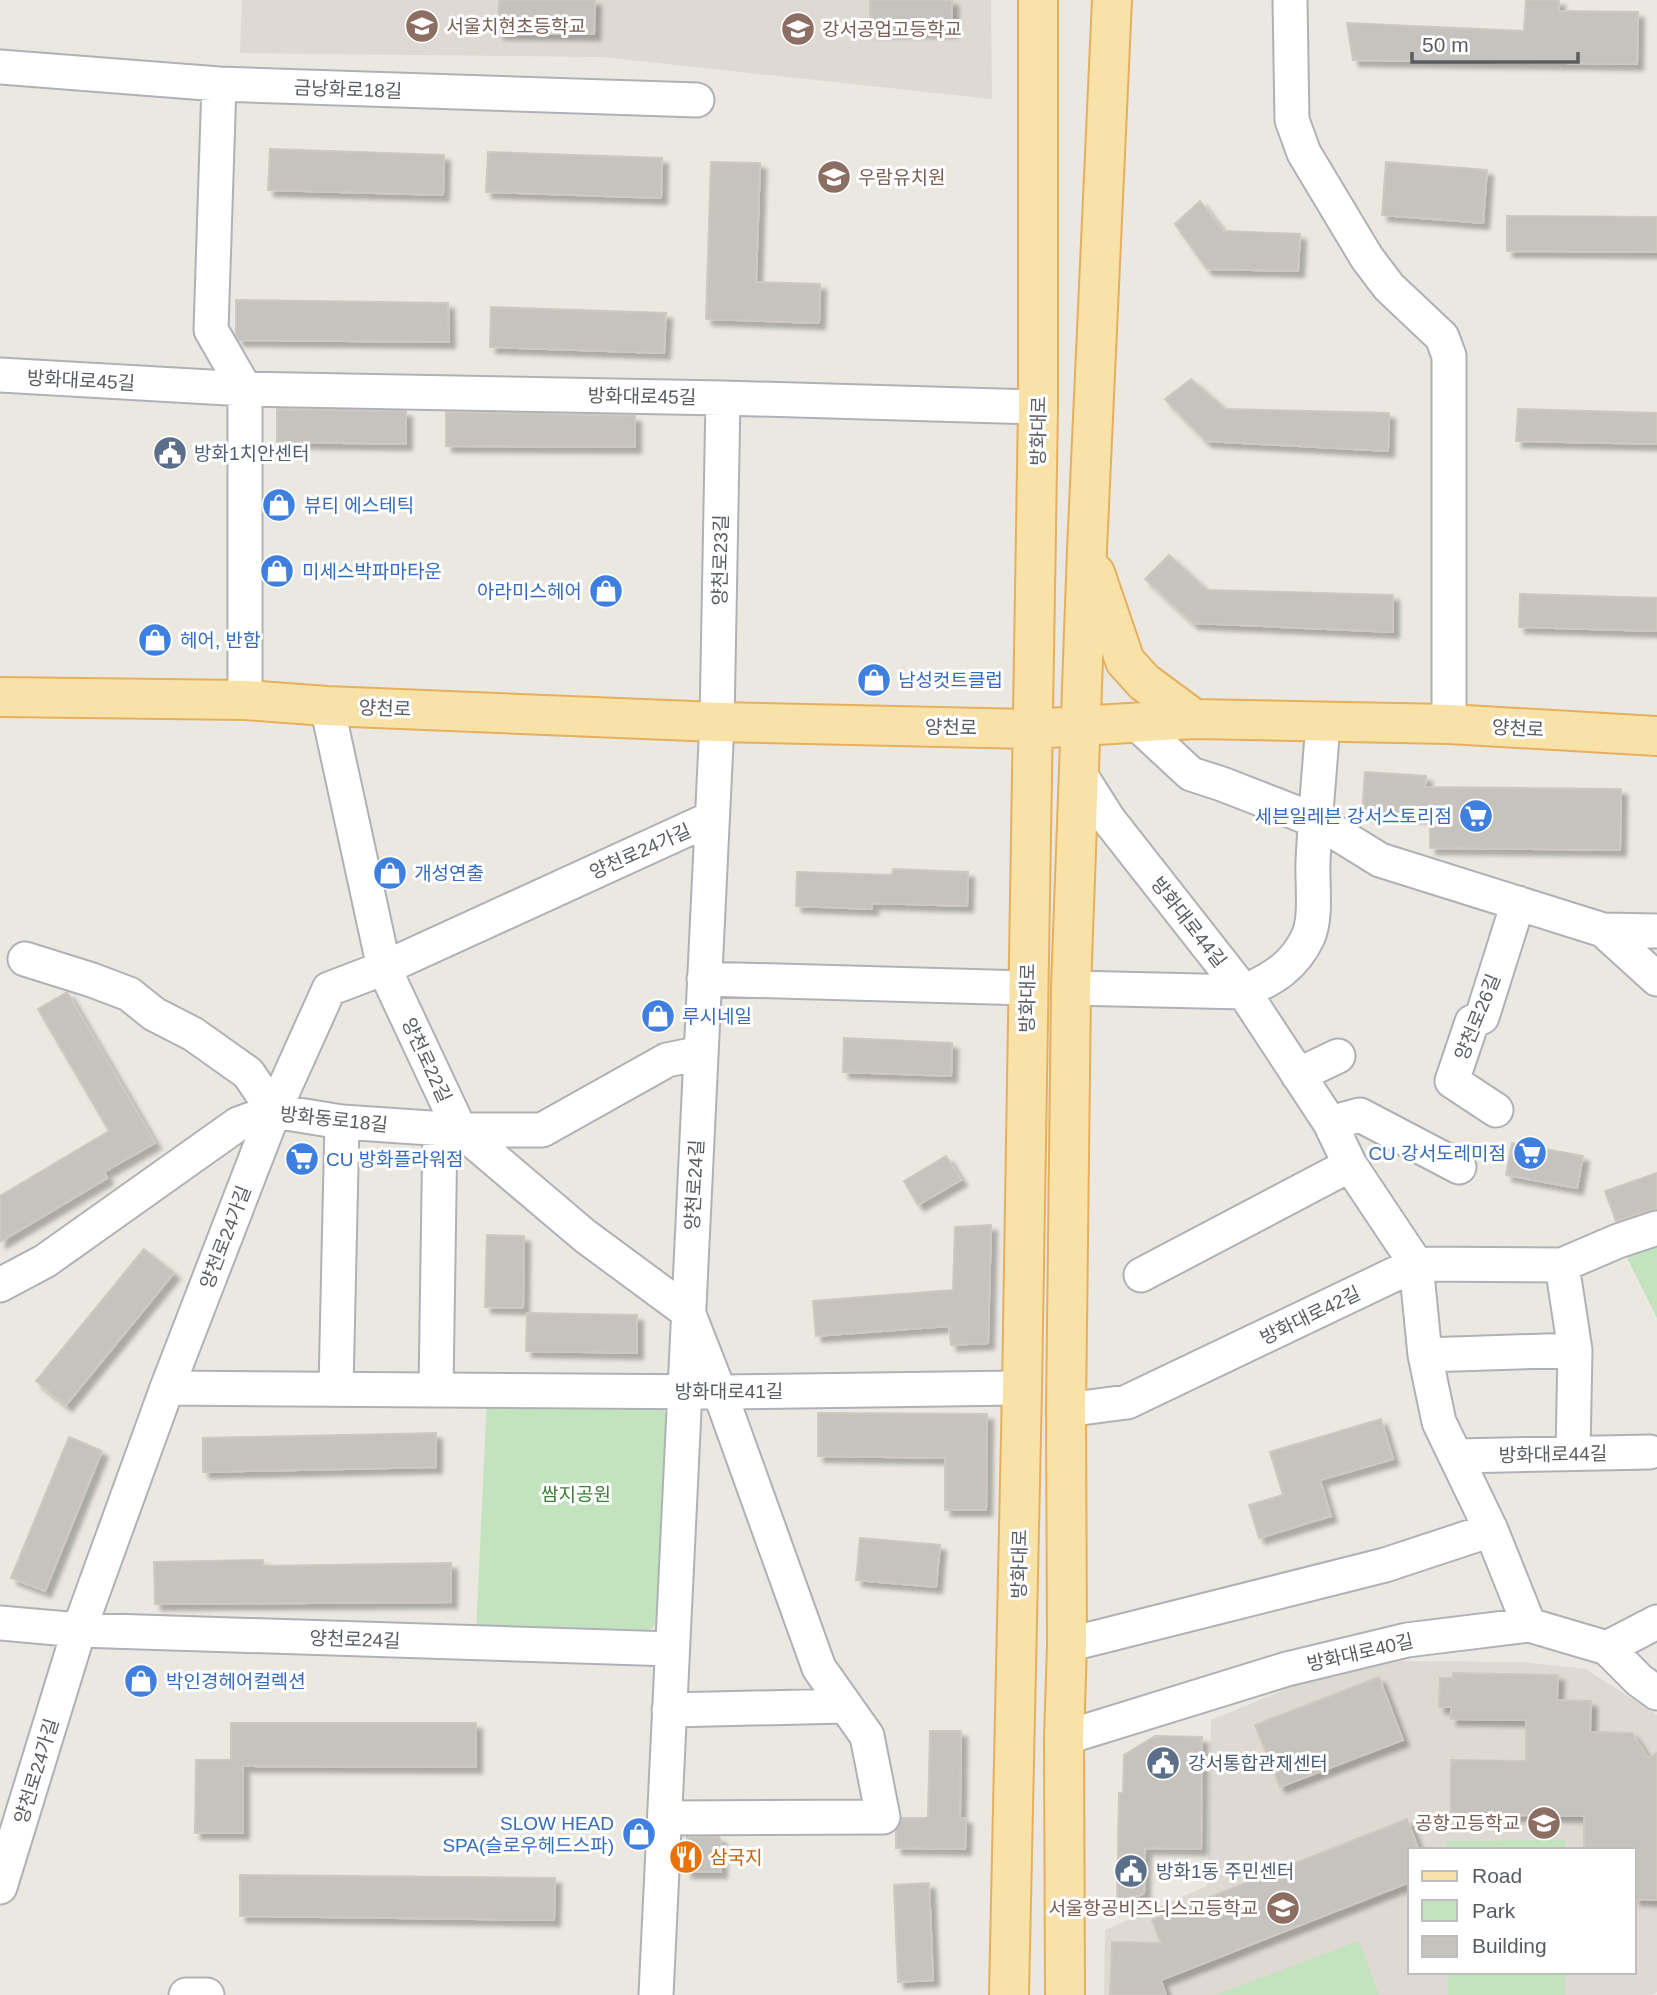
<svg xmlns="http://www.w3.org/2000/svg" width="1657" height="1995" font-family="Helvetica,'Noto Sans KR',sans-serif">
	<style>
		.education { fill: #ded9d2; fill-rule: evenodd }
		.green { fill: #c3e2be }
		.building { fill: #c6c3be; stroke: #cfc8c0; stroke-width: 2; filter: url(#shadow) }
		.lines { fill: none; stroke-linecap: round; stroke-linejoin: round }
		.minor-casing { stroke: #aeb2b6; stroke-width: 37 }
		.major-casing { stroke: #e6af5e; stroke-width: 42 }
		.minor { stroke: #fff; stroke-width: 33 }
		.major { stroke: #f9e2a8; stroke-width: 38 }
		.labels { text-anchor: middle; stroke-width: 6; stroke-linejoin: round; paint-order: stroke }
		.education-label { font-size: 19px; fill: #785e54; stroke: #fff; text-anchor: start }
		.street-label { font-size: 19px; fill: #595d61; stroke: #fff }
		.service-label { font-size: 19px; fill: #4e5e75; stroke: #fff; text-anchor: start }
		.shop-label { font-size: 19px; fill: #366cbe; stroke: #fff; text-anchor: start }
		.park-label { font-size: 19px; fill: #3f7f3a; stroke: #fff }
		.food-label { font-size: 19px; fill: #c56008; stroke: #fff; text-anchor: start }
	</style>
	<defs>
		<filter id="shadow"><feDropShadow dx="6" dy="6" stdDeviation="2" flood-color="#0004"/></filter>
	</defs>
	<rect width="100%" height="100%" fill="#ebe8e1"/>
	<path class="education" d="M 242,0 L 991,0 L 992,99 L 603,57 L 240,53 Z
		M 1400,1661 L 1522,1662 L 1586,1669 L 1657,1715 L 1657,1992 L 1652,1995 L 1104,1995 L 1105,1930 L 1207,1886 L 1211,1720 L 1301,1683 ZM 1410,1850 L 1634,1850 L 1634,1972 L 1410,1972 Z"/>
	<path class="green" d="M 1657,1238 L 1657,1318 L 1623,1250 Z
		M 487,1398 L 650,1399 L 673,1419 L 661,1620 L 636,1641 L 476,1633 Z
		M 1565,1840 L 1565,1850 L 1447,1850 L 1447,1841 Z
		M 1359,1941 L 1379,1995 L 1215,1995 Z
		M 1448,1972 L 1565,1972 L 1565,1995 L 1448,1995 Z"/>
	<path class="building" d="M 499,0 L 595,0 L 594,34 L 498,33 Z
		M 870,0 L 952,0 L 952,31 L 870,31 Z
		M 1526,0 L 1559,0 L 1559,11 L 1638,12 L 1637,64 L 1353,60 L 1347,23 L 1524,31 Z
		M 270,149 L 444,155 L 443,195 L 268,190 Z
		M 488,152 L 662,158 L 661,198 L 486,192 Z
		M 711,162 L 760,163 L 756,282 L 820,284 L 819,323 L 706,319 Z
		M 1386,162 L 1487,170 L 1483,223 L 1382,215 Z
		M 1200,201 L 1223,231 L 1300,234 L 1298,271 L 1207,269 L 1175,224 Z
		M 1507,216 L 1657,217 L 1657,252 L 1507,251 Z
		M 236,300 L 448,303 L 449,342 L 239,340 L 236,335 Z
		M 491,307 L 666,313 L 664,353 L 490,347 Z
		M 1191,379 L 1225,409 L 1389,413 L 1388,451 L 1206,441 L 1165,399 Z
		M 277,409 L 406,411 L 406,444 L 277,442 Z
		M 1518,409 L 1657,413 L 1657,444 L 1516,441 Z
		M 446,412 L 635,416 L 635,447 L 446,446 Z
		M 1169,555 L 1207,590 L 1393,595 L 1393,632 L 1193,623 L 1145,579 Z
		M 1520,594 L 1657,598 L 1657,631 L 1519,627 Z
		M 1365,772 L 1426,776 L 1425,787 L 1621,789 L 1620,850 L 1430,848 L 1430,817 L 1362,813 Z
		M 893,869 L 968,872 L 967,906 L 872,903 L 872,909 L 796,906 L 797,872 L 892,875 Z
		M 67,992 L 155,1143 L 104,1172 L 107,1178 L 0,1242 L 0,1196 L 109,1131 L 38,1009 Z
		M 844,1038 L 952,1043 L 951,1076 L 843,1072 Z
		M 1512,1143 L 1583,1156 L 1577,1188 L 1506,1175 Z
		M 946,1156 L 961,1180 L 918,1205 L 904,1181 Z
		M 1657,1173 L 1657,1208 L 1616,1221 L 1605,1191 Z
		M 991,1225 L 988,1343 L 951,1345 L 949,1326 L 816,1336 L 813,1301 L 953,1290 L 955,1227 Z
		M 487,1235 L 524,1236 L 523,1308 L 485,1307 Z
		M 144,1249 L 174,1273 L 66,1405 L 36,1381 Z
		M 527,1313 L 637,1315 L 637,1353 L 526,1351 Z
		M 818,1413 L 987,1414 L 986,1510 L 945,1510 L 945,1458 L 818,1456 Z
		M 1381,1419 L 1393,1459 L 1320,1480 L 1331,1516 L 1259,1538 L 1249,1505 L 1283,1495 L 1270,1452 Z
		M 436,1433 L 436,1467 L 203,1472 L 203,1438 Z
		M 69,1437 L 102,1451 L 45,1591 L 11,1578 Z
		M 860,1538 L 940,1545 L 936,1587 L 856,1580 Z
		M 263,1560 L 263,1566 L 451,1563 L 451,1602 L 155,1604 L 154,1562 Z
		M 1453,1673 L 1558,1675 L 1557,1700 L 1591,1701 L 1590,1732 L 1632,1733 L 1648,1758 L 1657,1753 L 1657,1900 L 1634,1899 L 1634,1850 L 1584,1850 L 1584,1816 L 1451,1814 L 1451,1760 L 1526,1761 L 1526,1720 L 1451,1719 L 1451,1707 L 1439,1707 L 1440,1678 L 1453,1678 Z
		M 1379,1677 L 1403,1740 L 1280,1787 L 1255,1725 Z
		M 231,1723 L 476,1723 L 476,1767 L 243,1766 L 243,1833 L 195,1833 L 196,1760 L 231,1760 Z
		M 930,1731 L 961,1731 L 960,1818 L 966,1818 L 965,1849 L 896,1848 L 896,1830 L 900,1825 L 902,1818 L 928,1818 Z
		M 1155,1736 L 1202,1737 L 1201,1849 L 1145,1848 L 1144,1893 L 1117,1906 L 1119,1793 L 1123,1793 L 1124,1755 Z
		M 1407,1819 L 1419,1850 L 1410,1850 L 1410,1882 L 1161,1980 L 1166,1995 L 1110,1995 L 1112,1942 L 1161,1943 L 1152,1920 Z
		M 687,1837 L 719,1837 L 721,1841 L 721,1872 L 686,1872 Z
		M 240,1875 L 555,1878 L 554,1920 L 240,1916 Z
		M 929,1883 L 933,1980 L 898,1982 L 894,1885 Z"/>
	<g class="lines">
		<g class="minor-casing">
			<path id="minor" d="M 1290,0 L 1292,120 L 1304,153 L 1367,258 L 1389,287 L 1442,337 L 1449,356 L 1449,724
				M 0,67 L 219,84 L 697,100
				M 219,84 L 211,330 L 245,389 L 245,700
				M 0,375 L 245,389 L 723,398 L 1038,407
				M 327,706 L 384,968 L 460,1130 L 585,1236 L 688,1312 L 724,1404 L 819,1668 L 867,1736 L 883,1817 L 665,1818
				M 1135,722 L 1191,774 L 1222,784 L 1317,821 L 1380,860 L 1603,930 L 1657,979
				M 1078,771 L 1109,820 L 1244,992 L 1330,1123 L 1350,1165 L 1416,1264 L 1425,1355 L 1439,1422 L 1491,1530 L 1529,1625
				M 1603,930 L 1657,931
				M 25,959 L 92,980 L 129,994 L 154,1014 L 193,1034 L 248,1073 L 274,1111
				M 704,979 L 1027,988
				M 1071,988 L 1244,992 C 1272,979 1294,967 1308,937 C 1317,917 1312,884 1313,862 C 1315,815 1320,768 1323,721
				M 1298,1075 L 1338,1056
				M 1496,1110 L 1452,1081 L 1472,1022 L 1482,1017 L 1518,903
				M 1330,1123 L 1360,1115 L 1459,1167
				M 1562,1265 L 1575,1350 L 1573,1452
				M 1141,1275 L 1350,1165
				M 0,1285 L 45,1261 L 238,1124 L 274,1111 L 342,1122 L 460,1130 L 542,1130 L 667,1060 L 701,1053
				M 1425,1355 L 1575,1350
				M 167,1388 L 719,1392 L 1022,1388
				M 336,1388 L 342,1122
				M 436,1389 L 440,1128
				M 1066,1410 L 1127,1402 L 1416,1264 L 1562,1265 L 1618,1241 L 1657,1228
				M 1457,1456 L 1650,1452
				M 0,1623 L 79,1630 L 672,1649
				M 1067,1645 L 1385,1565 L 1491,1530
				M 1607,1648 L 1657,1622
				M 669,1710 L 846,1706
				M 1064,1738 L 1287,1669 L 1407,1640 L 1529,1625 L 1607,1648 L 1639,1680 L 1657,1693
				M 0,1887 L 79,1630 L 167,1388 L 274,1111 L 329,989 L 384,968 L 712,818
				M 186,1995 L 207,1995
				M 656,1995 L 717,722 L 723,398"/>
		</g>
		<g class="major-casing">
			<path id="major" d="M 1095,573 L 1125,661 L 1144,682 L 1194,719
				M 0,697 L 245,700 L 327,706 L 717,722 L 1032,729 L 1194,719 L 1449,724 L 1657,736
				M 1009,1995 L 1022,1388 L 1038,407 L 1038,0
				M 1065,1995 L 1064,1738 L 1067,1645 L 1066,1410 L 1071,988 L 1087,550 L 1112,0"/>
		</g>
		<use href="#minor" class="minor"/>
		<use href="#major" class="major"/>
	</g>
	<defs>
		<g id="school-disc" transform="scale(1.75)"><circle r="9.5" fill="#8d6e63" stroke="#fff"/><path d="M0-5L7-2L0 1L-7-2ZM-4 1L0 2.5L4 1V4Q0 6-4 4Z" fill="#fff"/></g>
		<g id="civic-disc" transform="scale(1.75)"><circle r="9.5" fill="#5c6f8a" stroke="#fff"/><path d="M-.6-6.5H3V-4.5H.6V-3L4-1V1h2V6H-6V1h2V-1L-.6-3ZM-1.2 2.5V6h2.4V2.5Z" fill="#fff"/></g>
		<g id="shop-disc" transform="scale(1.75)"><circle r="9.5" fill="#3f7fe0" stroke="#fff"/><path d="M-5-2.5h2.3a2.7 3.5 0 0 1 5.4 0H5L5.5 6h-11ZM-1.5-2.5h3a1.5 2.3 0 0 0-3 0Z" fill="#fff"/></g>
		<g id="supermarket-disc" transform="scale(1.75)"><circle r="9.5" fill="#3f7fe0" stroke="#fff"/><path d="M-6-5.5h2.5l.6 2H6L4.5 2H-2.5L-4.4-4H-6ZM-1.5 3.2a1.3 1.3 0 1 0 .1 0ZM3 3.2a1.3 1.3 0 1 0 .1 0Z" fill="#fff"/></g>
		<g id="restaurant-disc" transform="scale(1.75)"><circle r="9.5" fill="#e8710a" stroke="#fff"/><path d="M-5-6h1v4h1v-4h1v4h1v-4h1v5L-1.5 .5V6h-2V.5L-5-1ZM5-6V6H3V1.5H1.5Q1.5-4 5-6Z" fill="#fff"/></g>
	</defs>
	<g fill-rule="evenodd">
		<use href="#school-disc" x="422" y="26"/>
		<use href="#school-disc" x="798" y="29"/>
		<use href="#school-disc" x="834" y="177"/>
		<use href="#civic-disc" x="170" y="453"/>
		<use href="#shop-disc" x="279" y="505"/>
		<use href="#shop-disc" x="277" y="571"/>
		<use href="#shop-disc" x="606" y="591"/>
		<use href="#shop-disc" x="155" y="640"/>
		<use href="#shop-disc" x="874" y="680"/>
		<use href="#supermarket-disc" x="1476" y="816"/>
		<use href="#shop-disc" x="390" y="873"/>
		<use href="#shop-disc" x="658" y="1016"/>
		<use href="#supermarket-disc" x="1530" y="1153"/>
		<use href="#supermarket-disc" x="302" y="1159"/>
		<use href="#shop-disc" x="141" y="1681"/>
		<use href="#civic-disc" x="1163" y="1763"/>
		<use href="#school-disc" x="1544" y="1823"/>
		<use href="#shop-disc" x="639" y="1834"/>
		<use href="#restaurant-disc" x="686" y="1857"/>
		<use href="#civic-disc" x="1131" y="1871"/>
		<use href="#school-disc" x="1283" y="1908"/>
	</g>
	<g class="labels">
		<g class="education-label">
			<text x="446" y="33">서울치현초등학교</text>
			<text x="822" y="36">강서공업고등학교</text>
			<text x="858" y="184">우람유치원</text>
			<text x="1520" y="1830" text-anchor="end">공항고등학교</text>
			<text x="1258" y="1915" text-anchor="end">서울항공비즈니스고등학교</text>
		</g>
		<g class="street-label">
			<text transform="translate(348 89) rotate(2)" y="7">금낭화로18길</text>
			<text transform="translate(81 380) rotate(3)" y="7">방화대로45길</text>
			<text transform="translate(642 396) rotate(1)" y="7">방화대로45길</text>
			<text transform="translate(1038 431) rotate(-89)" y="7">방화대로</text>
			<text transform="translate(720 560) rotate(-89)" y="7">양천로23길</text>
			<text transform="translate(385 708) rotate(2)" y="7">양천로</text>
			<text transform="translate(951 727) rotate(1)" y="7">양천로</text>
			<text transform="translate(1518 728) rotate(3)" y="7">양천로</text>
			<text transform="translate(640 851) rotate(-24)" y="7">양천로24가길</text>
			<text transform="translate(1189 922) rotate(52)" y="7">방화대로44길</text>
			<text transform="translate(1027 998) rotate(-89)" y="7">방화대로</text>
			<text transform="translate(1477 1017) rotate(-68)" y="7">양천로26길</text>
			<text transform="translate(427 1060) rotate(65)" y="7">양천로22길</text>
			<text transform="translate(334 1119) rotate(6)" y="7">방화동로18길</text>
			<text transform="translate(694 1185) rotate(-87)" y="7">양천로24길</text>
			<text transform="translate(225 1237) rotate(-69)" y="7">양천로24가길</text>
			<text transform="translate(1310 1315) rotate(-26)" y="7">방화대로42길</text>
			<text x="729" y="1398">방화대로41길</text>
			<text transform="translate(1553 1454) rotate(-1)" y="7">방화대로44길</text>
			<text transform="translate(1019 1564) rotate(-89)" y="7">방화대로</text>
			<text transform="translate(355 1639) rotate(2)" y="7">양천로24길</text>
			<text transform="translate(1360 1652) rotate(-13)" y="7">방화대로40길</text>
			<text transform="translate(36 1771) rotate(-73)" y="7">양천로24가길</text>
		</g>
		<g class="service-label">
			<text x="194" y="460">방화1치안센터</text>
			<text x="1188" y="1770">강서통합관제센터</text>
			<text x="1156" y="1878">방화1동 주민센터</text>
		</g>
		<g class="shop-label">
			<text x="304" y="512">뷰티 에스테틱</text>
			<text x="302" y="578">미세스박파마타운</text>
			<text x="582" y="598" text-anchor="end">아라미스헤어</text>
			<text x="180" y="647">헤어, 반함</text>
			<text x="898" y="687">남성컷트클럽</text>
			<text x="1452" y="823" text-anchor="end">세븐일레븐 강서스토리점</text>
			<text x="414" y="880">개성연출</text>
			<text x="682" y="1023">루시네일</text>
			<text x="1506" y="1160" text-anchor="end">CU 강서도레미점</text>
			<text x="326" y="1166">CU 방화플라워점</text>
			<text x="166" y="1688">박인경헤어컬렉션</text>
			<text x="614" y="1830" text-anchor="end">SLOW HEAD<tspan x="614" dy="22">SPA(슬로우헤드스파)</tspan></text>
		</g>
		<g class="park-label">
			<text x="576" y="1501">쌈지공원</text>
		</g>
		<g class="food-label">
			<text x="710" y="1864">삼국지</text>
		</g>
	</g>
	<rect x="1408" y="1848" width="228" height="126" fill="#ffffff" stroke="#bdbec0" stroke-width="2"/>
	<rect x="1422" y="1871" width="35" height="10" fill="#f9e2a8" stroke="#bdbec0" stroke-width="2"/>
	<text x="1472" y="1883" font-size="21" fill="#595d61">Road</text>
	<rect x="1422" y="1900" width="35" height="21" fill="#c3e2be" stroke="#bdbec0" stroke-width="2"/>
	<text x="1472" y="1918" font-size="21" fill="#595d61">Park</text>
	<rect x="1422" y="1936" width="35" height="21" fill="#c6c3be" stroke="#bdbec0" stroke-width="2"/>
	<text x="1472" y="1953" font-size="21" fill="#595d61">Building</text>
	<path d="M1412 52v10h166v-10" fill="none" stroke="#595d61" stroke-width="3.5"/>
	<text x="1422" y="52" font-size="21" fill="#595d61" stroke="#ffffff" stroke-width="5" paint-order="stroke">50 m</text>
</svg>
